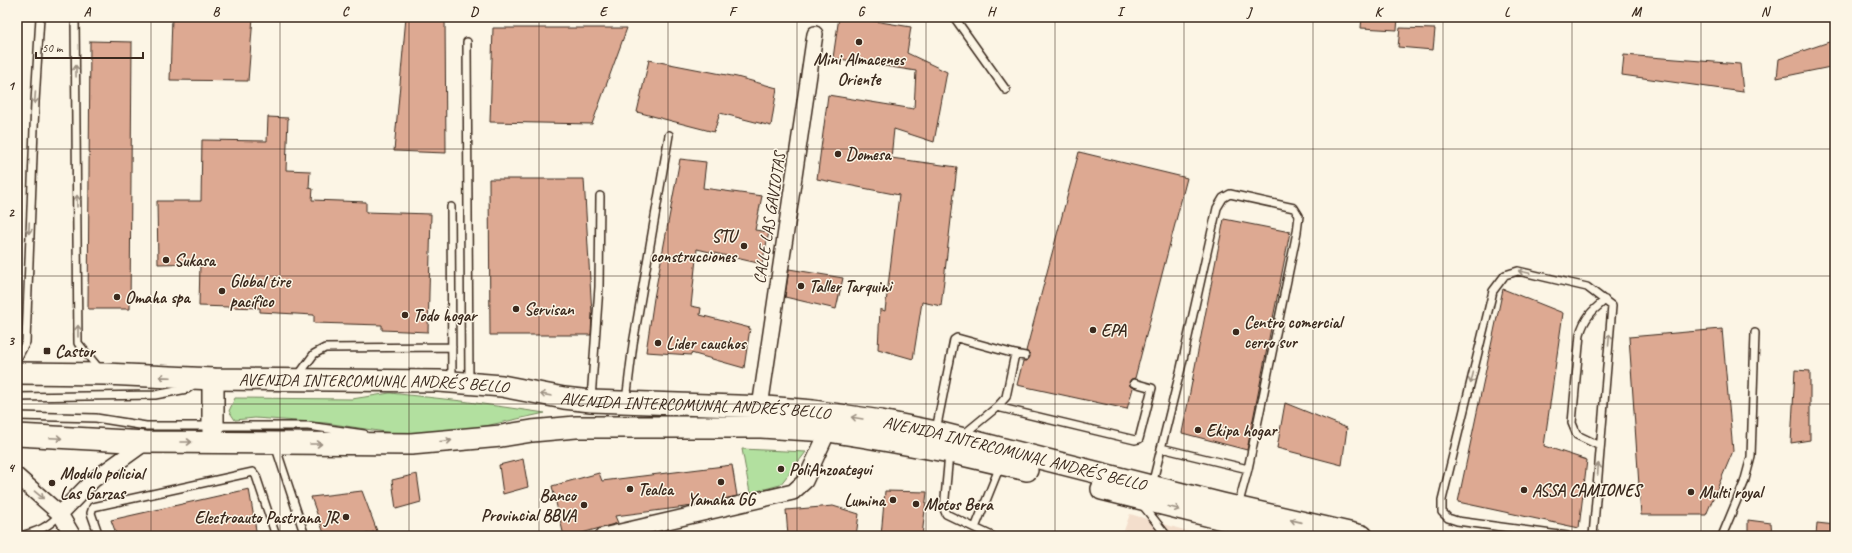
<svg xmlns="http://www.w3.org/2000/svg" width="1852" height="553" font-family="Caveat,sans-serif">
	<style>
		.built { fill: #f3decc }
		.green { fill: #b2e09f; stroke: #76855e }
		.building { fill: #dda992; stroke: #3b2a1e }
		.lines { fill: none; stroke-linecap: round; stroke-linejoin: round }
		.lane-casing { stroke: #3b2a1e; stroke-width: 10 }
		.street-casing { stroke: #3b2a1e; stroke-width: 18 }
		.secondary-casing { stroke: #3b2a1e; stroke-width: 24 }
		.lane { stroke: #fcf5e5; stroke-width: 7 }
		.street { stroke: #fcf5e5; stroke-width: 15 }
		.secondary { stroke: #fcf5e5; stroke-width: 21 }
		.oneway { stroke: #9c9082 }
		.grid { fill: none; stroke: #3b2a1e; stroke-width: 1; stroke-opacity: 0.55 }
		.poi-dot { fill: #3b2a1e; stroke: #fcf5e5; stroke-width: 1.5 }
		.labels { text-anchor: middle; stroke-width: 3; stroke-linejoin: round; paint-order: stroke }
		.poi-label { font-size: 17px; font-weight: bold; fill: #3b2a1e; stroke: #fcf5e5; text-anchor: start }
		.street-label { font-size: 17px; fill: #3b2a1e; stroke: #fcf5e5 }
		.neatline { fill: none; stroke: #3b2a1e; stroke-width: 1.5 }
		.grid-label { font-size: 13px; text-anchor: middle; font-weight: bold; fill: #3b2a1e }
	</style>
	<rect width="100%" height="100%" fill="#fcf5e5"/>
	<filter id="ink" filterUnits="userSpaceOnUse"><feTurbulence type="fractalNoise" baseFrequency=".025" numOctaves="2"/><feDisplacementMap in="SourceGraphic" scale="8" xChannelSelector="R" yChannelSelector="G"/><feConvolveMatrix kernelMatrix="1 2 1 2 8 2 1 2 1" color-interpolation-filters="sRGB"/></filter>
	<g filter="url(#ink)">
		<path class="built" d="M 1130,514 L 1204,536 L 1122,536 Z"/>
		<path class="green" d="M 390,393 L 462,401 L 545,413 L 476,428 L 405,435 L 326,423 L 255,418 L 235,420 L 229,411 L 235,398 L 352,399 Z
			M 742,449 L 806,452 L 780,485 L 750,493 Z"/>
		<path class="building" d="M 172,17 L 253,17 L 248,81 L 170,80 Z
			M 406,17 L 445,17 L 446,153 L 394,151 Z
			M 839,17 L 850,17 L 911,27 L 907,53 L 947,72 L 934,142 L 894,129 L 891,158 L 957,167 L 941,306 L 922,302 L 913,359 L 878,349 L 880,309 L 885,311 L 899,195 L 817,179 L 828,95 L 914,109 L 916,71 L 833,58 Z
			M 1362,17 L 1398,17 L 1397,30 L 1361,28 Z
			M 493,28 L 627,28 L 592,124 L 490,122 Z
			M 1400,28 L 1435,29 L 1433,50 L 1398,47 Z
			M 1835,40 L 1835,66 L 1777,78 L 1779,59 Z
			M 90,41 L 132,42 L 130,309 L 88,309 Z
			M 1624,55 L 1740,64 L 1743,92 L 1622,75 Z
			M 649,60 L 737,77 L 777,88 L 771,126 L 720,113 L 714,132 L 637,112 Z
			M 268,117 L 288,118 L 286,170 L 310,171 L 309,188 L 313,189 L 312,200 L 366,202 L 366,212 L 431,214 L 428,332 L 382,330 L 382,325 L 314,323 L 314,315 L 260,312 L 260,308 L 199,306 L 200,263 L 158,264 L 157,201 L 201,201 L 202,140 L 267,141 Z
			M 1079,152 L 1187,178 L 1135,378 L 1131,379 L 1129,382 L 1130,386 L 1133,388 L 1127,409 L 1017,385 L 1023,361 L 1027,361 L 1030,357 L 1030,354 L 1026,351 Z
			M 680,159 L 706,162 L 703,188 L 762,196 L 755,230 L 769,232 L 762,264 L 697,249 L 691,306 L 701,308 L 700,315 L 750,328 L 744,368 L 691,353 L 691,355 L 646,352 L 654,298 Z
			M 489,179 L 584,179 L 592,314 L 591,335 L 490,335 Z
			M 1224,219 L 1290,232 L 1247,450 L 1182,433 Z
			M 789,269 L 843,278 L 836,309 L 785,297 Z
			M 1503,289 L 1563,313 L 1544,446 L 1587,460 L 1579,528 L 1458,502 Z
			M 1722,329 L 1733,451 L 1706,515 L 1641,515 L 1629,337 Z
			M 1795,370 L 1810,371 L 1810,440 L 1791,443 Z
			M 1285,403 L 1347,428 L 1342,465 L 1277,448 Z
			M 523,459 L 528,487 L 503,494 L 499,465 Z
			M 732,465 L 737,496 L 693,506 L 615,516 L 618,523 L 571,536 L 564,536 L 552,486 L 599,473 L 602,481 Z
			M 417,474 L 421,502 L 396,509 L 392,480 Z
			M 249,489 L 257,536 L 117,536 L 111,520 Z
			M 362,491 L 377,531 L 359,536 L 325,536 L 311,497 Z
			M 885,491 L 927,492 L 922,536 L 881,536 Z
			M 833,506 L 859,514 L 856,536 L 788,536 L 786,510 Z
			M 1748,520 L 1771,523 L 1772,536 L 1748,536 Z
			M 1817,523 L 1835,525 L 1835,536 L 1816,536 Z"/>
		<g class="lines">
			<g class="lane-casing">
				<path id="lane" d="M 75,17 L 78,343 L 100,370
					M 954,17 L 1006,90
					M 467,42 L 469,382
					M 451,207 L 452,380
					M 1025,356 L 1015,354 L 1006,397 L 997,407 L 1135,440 L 1139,439 L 1152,388 L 1134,383
					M 17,359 L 26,342 L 35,102 L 40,17
					M 298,376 L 314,354 L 325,348 L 452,347
					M 17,397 L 155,395 L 187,389 L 196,383
					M 591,399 L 599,287 L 600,196
					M 626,401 L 633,344 L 669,135
					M 17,416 L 96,418 L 146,426 L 308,426 L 364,434
					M 936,430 L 954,340 L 957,338 L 1015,354
					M 963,435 L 997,407
					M 275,445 L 305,536
					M 1600,446 L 1577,435 L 1572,423 L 1580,334 C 1585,317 1592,311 1605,300
					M 1161,448 L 1248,469
					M 949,454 L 944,509 L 946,514 L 975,528 L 1000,466
					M 1152,485 L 1181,368 L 1217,208 L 1223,198 L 1230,194 L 1294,208 L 1299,216 L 1297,232 L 1248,469 L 1238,506
					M 1141,503 L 1167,536
					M 975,528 L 992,536
					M 20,536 C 37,532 49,527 60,514
					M 99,536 L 91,513 L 93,507 L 253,472 L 256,476 L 276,536
					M 1567,536 L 1457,521 L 1448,518 L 1442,512 L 1442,500 L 1493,291 L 1505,275 L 1518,271 L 1587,287 L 1612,306 L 1593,536
					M 1722,536 L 1744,483 L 1751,457 L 1755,333"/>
			</g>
			<g class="street-casing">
				<path id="street" d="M 760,407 L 815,34
					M 17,476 L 60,514 L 73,536
					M 60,514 L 93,480 L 146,442
					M 603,536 L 793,492 L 805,481 L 828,431"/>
			</g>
			<g class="secondary-casing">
				<g id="secondary">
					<path id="s1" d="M 17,373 L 105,374 L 213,379 L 439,381 L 502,386 L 564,398 L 591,401 L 766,407 L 813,411 L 881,421 L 936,432 L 1222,504 L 1362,536"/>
					<path d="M 17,435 L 146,442 L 411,444 L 501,436 L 532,431 L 576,427 L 761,427 L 828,431 L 866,437 L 950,452 L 1027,470"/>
					<path d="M 213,442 L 213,379"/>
					<path d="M 1102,489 L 1290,536"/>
				</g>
			</g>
			<use href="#lane" class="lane"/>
			<use href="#street" class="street"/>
			<use href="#secondary" class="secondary"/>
		</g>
		<defs><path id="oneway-shaft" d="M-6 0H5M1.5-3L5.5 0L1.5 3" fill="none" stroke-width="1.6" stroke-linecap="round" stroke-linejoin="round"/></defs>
		<g class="oneway">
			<use href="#oneway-shaft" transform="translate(76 71) rotate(-91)"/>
			<use href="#oneway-shaft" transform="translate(35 98) rotate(94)"/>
			<use href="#oneway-shaft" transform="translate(77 201) rotate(-90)"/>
			<use href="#oneway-shaft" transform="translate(29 228) rotate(92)"/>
			<use href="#oneway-shaft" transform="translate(1524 272) rotate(-168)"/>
			<use href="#oneway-shaft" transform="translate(78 331) rotate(-90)"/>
			<use href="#oneway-shaft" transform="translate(1609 340) rotate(-85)"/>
			<use href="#oneway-shaft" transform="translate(165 377) rotate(-178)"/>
			<use href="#oneway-shaft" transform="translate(1472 378) rotate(104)"/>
			<use href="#oneway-shaft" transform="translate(546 395) rotate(-170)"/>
			<use href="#oneway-shaft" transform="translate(857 418) rotate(-171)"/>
			<use href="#oneway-shaft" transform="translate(56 438) rotate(3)"/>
			<use href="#oneway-shaft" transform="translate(446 441) rotate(-6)"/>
			<use href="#oneway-shaft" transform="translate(186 442)"/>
			<use href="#oneway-shaft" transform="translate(316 444)"/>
			<use href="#oneway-shaft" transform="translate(1598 469) rotate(-86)"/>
			<use href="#oneway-shaft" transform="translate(39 495) rotate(40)"/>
			<use href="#oneway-shaft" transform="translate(1174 508) rotate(15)"/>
			<use href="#oneway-shaft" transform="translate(1296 521) rotate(-167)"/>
		</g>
	</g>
	<path class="grid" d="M 151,17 L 151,536M 280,17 L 280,536M 409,17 L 409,536M 539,17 L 539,536M 668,17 L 668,536M 797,17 L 797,536M 926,17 L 926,536M 1055,17 L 1055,536M 1184,17 L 1184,536M 1313,17 L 1313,536M 1443,17 L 1443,536M 1572,17 L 1572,536M 1701,17 L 1701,536M 17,149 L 1835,149M 17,276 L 1835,276M 17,404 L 1835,404"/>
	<g class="poi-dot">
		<circle cx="859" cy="42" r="4"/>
		<circle cx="838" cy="154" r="4"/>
		<circle cx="744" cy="246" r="4"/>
		<circle cx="166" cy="260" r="4"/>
		<circle cx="801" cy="286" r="4"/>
		<circle cx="222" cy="291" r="4"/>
		<circle cx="117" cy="297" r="4"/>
		<circle cx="516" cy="309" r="4"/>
		<circle cx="405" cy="315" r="4"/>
		<circle cx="1093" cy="330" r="4"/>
		<circle cx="1236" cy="332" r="4"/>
		<circle cx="658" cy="343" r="4"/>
		<rect x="43" y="347" width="8" height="8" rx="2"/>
		<circle cx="1198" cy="430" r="4"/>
		<circle cx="781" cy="469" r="4"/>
		<circle cx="721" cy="482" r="4"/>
		<circle cx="52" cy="483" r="4"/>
		<circle cx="630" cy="489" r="4"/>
		<circle cx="1524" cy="490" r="4"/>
		<circle cx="1691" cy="492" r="4"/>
		<circle cx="893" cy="500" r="4"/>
		<circle cx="916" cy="504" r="4"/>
		<circle cx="584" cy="505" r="4"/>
		<circle cx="346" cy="517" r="4"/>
	</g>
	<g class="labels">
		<g class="poi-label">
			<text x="859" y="65" text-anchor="middle">Mini Almacenes<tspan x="859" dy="20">Oriente</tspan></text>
			<text x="846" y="160">Domesa</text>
			<text x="736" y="242" text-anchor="end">STU<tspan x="736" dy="20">construcciones</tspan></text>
			<text x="174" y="266">Sukasa</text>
			<text x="230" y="287">Global tire<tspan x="230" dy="20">pacífico</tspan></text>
			<text x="809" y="292">Taller Tarquini</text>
			<text x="125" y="303">Omaha spa</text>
			<text x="524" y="315">Servisan</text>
			<text x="413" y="321">Todo hogar</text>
			<text x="1244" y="328">Centro comercial<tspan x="1244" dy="20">cerro sur</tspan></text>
			<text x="1101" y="336">EPA</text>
			<text x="666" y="349">Lider cauchos</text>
			<text x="55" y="357">Castor</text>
			<text x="1206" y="436">Ekipa hogar</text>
			<text x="789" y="475">PoliAnzoategui</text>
			<text x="60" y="479">Modulo policial<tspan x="60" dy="20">Las Garzas</tspan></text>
			<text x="638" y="495">Tealca</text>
			<text x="1532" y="496">ASSA CAMIONES</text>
			<text x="1699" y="498">Multi royal</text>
			<text x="576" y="501" text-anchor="end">Banco<tspan x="576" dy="20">Provincial BBVA</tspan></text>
			<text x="721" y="505" text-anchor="middle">Yamaha GG</text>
			<text x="885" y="506" text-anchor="end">Lumina</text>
			<text x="924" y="510">Motos Bera</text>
			<text x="338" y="523" text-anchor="end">Electroauto Pastrana JR</text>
		</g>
		<g class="street-label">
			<text transform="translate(769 218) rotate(-81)" y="6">CALLE LAS GAVIOTAS</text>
			<text dy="6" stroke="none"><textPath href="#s1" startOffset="357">AVENIDA INTERCOMUNAL ANDRÉS BELLO</textPath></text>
			<text dy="6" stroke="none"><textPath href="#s1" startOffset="680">AVENIDA INTERCOMUNAL ANDRÉS BELLO</textPath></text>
			<text dy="6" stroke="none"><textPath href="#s1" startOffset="1004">AVENIDA INTERCOMUNAL ANDRÉS BELLO</textPath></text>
		</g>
	</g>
	<rect width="1852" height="553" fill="none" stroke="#fcf5e5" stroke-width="44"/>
	<path d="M36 52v6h107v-6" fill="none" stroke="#3b2a1e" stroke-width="2"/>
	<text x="42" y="52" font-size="12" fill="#3b2a1e" stroke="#fcf5e5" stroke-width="3" paint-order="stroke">50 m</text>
	<rect x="22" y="22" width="1808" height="509" class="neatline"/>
	<g class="grid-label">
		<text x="87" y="16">A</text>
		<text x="216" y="16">B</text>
		<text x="345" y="16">C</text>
		<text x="474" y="16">D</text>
		<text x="603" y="16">E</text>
		<text x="732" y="16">F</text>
		<text x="861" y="16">G</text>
		<text x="991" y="16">H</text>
		<text x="1120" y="16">I</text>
		<text x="1249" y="16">J</text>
		<text x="1378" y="16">K</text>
		<text x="1507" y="16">L</text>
		<text x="1636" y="16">M</text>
		<text x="1765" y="16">N</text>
		<text x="11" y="90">1</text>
		<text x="11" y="217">2</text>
		<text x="11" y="345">3</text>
		<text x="11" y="472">4</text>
	</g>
</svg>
